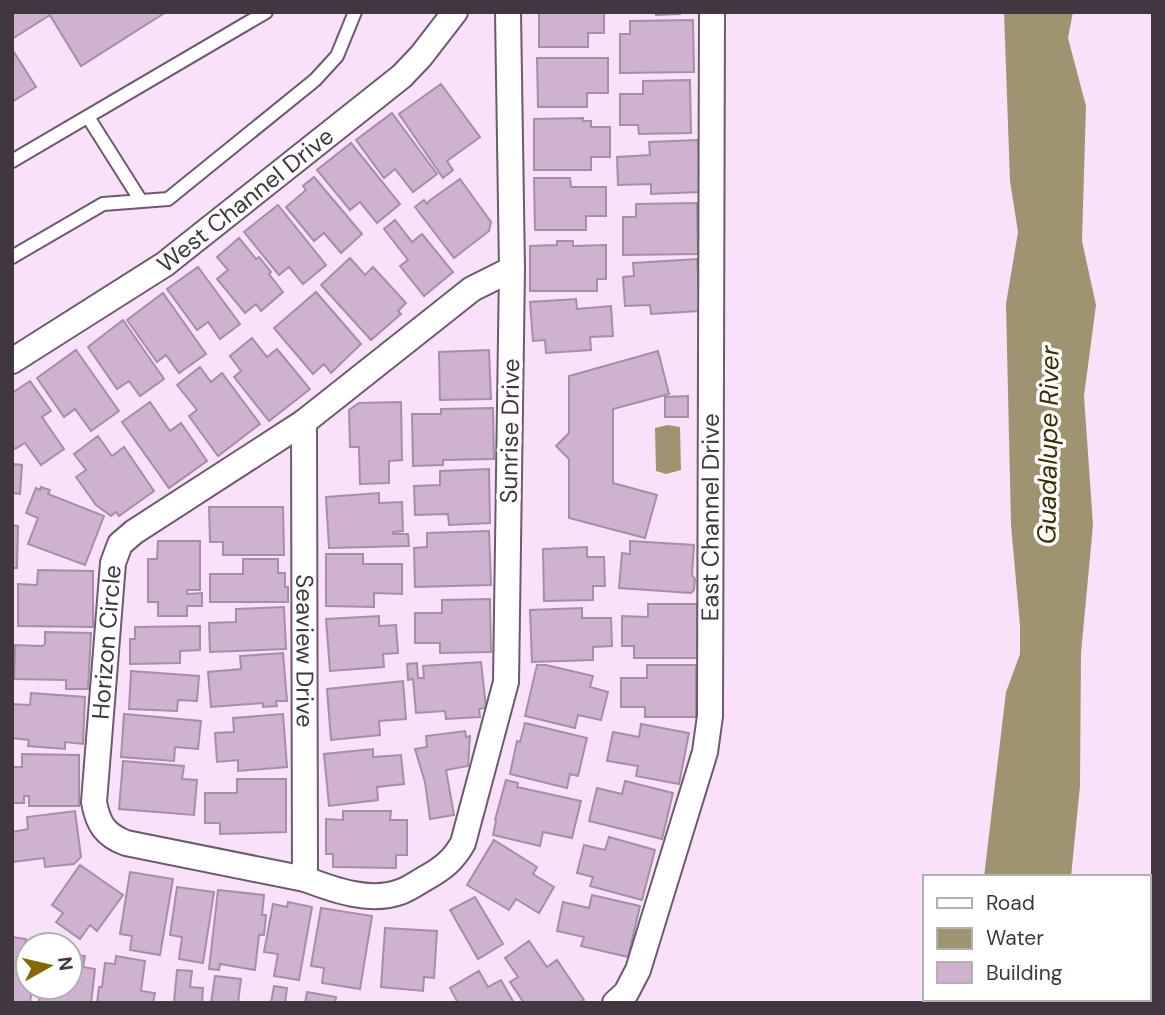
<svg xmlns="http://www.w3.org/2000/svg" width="1165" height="1015" font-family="'DM Sans',sans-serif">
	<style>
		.water { fill: #9f9471 }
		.building { fill: #ceb2cf; stroke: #a48fa5; stroke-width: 2 }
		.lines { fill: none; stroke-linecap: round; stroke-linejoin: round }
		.service-casing { stroke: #6d5a6e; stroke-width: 16 }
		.minor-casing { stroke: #6d5a6e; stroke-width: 28 }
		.service { stroke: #fff; stroke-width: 12 }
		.minor { stroke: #fff; stroke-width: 24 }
		.labels { text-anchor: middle; stroke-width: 7; stroke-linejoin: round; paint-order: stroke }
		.street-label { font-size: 24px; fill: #403740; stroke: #fff }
		.water-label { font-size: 26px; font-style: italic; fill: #3b2e00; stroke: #fff }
	</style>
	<rect width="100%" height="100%" fill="#f9e2f9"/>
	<path class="water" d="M 1004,12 L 1073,12 L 1068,38 L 1086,106 L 1082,241 L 1096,305 L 1084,396 L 1093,525 L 1081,653 L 1080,786 L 1071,877 L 984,877 L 1006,692 L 1020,654 L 1020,626 L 1011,525 L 1006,304 L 1018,232 L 1010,181 Z
		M 668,425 L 680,427 L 681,470 L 666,474 L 656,471 L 655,428 Z
		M 962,999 L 1042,999 L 1041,1003 L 962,1003 Z"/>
	<path class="building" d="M 12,12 L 48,12 L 50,15 L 12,39 Z
		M 48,12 L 166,12 L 81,66 Z
		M 539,12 L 604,12 L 604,33 L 588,33 L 588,47 L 539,47 Z
		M 656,12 L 680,12 L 680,14 L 656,15 Z
		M 693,20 L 694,72 L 620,73 L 620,34 L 630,34 L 630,21 Z
		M 12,49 L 36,87 L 12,102 Z
		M 537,58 L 608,58 L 608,93 L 587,93 L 587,107 L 538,107 Z
		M 690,80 L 691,133 L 639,134 L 638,125 L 620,125 L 620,94 L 643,94 L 643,81 Z
		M 441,84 L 480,137 L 447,161 L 453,170 L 443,178 L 399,114 Z
		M 392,113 L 437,174 L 413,192 L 395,169 L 384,178 L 356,140 Z
		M 583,118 L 583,121 L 591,121 L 591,127 L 610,127 L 610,157 L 591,157 L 591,170 L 534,170 L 534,119 Z
		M 698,140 L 700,192 L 651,194 L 651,184 L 618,185 L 617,157 L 650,155 L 649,142 Z
		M 351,143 L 400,204 L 377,223 L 360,202 L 350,210 L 317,170 Z
		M 314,177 L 362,234 L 341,253 L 324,233 L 314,241 L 286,207 L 306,190 L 303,186 Z
		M 534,178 L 570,178 L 571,187 L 606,187 L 606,216 L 586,216 L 586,230 L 535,230 Z
		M 460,179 L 491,222 L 489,231 L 454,258 L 415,207 L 424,200 L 427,204 L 429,201 Z
		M 697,203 L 698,254 L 623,255 L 623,217 L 636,217 L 636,204 Z
		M 278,205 L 326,265 L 303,284 L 289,267 L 279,275 L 244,232 Z
		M 395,220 L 412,242 L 422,234 L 453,272 L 424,296 L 400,266 L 408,260 L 384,229 Z
		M 239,238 L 256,259 L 259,257 L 271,272 L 269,274 L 283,292 L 261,311 L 256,304 L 245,313 L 217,279 L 228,270 L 217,257 Z
		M 557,241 L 573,241 L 573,246 L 606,245 L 606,279 L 597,279 L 597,291 L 530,291 L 530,246 L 557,245 Z
		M 350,258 L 365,275 L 373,267 L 406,303 L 398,311 L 401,314 L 371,340 L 321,285 Z
		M 697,259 L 700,311 L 651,314 L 650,305 L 625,306 L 623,277 L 634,276 L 633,263 Z
		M 198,267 L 240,324 L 220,339 L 208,322 L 197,330 L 167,289 Z
		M 316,292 L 361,344 L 331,373 L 324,364 L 313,374 L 274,328 Z
		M 163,293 L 206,354 L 179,373 L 166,355 L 157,362 L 127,320 Z
		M 576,299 L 577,309 L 611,306 L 613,336 L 590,337 L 591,350 L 546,353 L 545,340 L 533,341 L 530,302 Z
		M 123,320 L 164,379 L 140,396 L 129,381 L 117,389 L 88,347 Z
		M 252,338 L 267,357 L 277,349 L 310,389 L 269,421 L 234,377 L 241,371 L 230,356 Z
		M 76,350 L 119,411 L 91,431 L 75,409 L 64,417 L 37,378 Z
		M 489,350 L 491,399 L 440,400 L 439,352 Z
		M 658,351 L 669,394 L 613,409 L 613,483 L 657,495 L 645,538 L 569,518 L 569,459 L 556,446 L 569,433 L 569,376 Z
		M 200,367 L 211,382 L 222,373 L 260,424 L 218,456 L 189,416 L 197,410 L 177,385 Z
		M 30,381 L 51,411 L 42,417 L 64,449 L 41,465 L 25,443 L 15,449 L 12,445 L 12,393 Z
		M 688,396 L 688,417 L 665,417 L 665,397 Z
		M 150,402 L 170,431 L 181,423 L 207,461 L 169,488 L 122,422 Z
		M 401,402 L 402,460 L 389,461 L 389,483 L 360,484 L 359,447 L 350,447 L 349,410 L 359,403 Z
		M 493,408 L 494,459 L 443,460 L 443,465 L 413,466 L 412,414 L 441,414 L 441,409 Z
		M 98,436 L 112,456 L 124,447 L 154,491 L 119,516 L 116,512 L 111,516 L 96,505 L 76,477 L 86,470 L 74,454 Z
		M 12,464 L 22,465 L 20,494 L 12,493 Z
		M 489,469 L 490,523 L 449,525 L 448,514 L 415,515 L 414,486 L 440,485 L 440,471 Z
		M 41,487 L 50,490 L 48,494 L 104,516 L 85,565 L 28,544 L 38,518 L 26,513 L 36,488 L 40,490 Z
		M 379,493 L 379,503 L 402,502 L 403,531 L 393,532 L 393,534 L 408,534 L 409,546 L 329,548 L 326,497 Z
		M 209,507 L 283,507 L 284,555 L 223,555 L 223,542 L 210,542 Z
		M 12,525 L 18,526 L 17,568 L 12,568 Z
		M 489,531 L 491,585 L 415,587 L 414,548 L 427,547 L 427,533 Z
		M 158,541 L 200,541 L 200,590 L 187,590 L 187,594 L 202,593 L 202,606 L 187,606 L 187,616 L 158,616 L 158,602 L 148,602 L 148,559 L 157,559 Z
		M 630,541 L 694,545 L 692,575 L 695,579 L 694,590 L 691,593 L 619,588 L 622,553 L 630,554 Z
		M 587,547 L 587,557 L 604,557 L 605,586 L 593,586 L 593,600 L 544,601 L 543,549 Z
		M 326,554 L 363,554 L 363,564 L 402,564 L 402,594 L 374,593 L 374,607 L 326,606 Z
		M 243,559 L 278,559 L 278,573 L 285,573 L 285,587 L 288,587 L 288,602 L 210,602 L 210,574 L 243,574 Z
		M 38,570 L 93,571 L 93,627 L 18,626 L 18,584 L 37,585 Z
		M 490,599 L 491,652 L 440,653 L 440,643 L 415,643 L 415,613 L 442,613 L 442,600 Z
		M 648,604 L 697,604 L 697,658 L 634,658 L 634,646 L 622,646 L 622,616 L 648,617 Z
		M 284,607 L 286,649 L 210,652 L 209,623 L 236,622 L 236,609 Z
		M 582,608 L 582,618 L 611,618 L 612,646 L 593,647 L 593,660 L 532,662 L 530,610 Z
		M 379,616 L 379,626 L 396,625 L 398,653 L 383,654 L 384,667 L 330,671 L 326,619 Z
		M 200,626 L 200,650 L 180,651 L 180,663 L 130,664 L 130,639 L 135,639 L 135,627 Z
		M 45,632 L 91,633 L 88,689 L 66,689 L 66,680 L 14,679 L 15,645 L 42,646 L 45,644 Z
		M 283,653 L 287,701 L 276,701 L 277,706 L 263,707 L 263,703 L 211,707 L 208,672 L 241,669 L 240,656 Z
		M 481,662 L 486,708 L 479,709 L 480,717 L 446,719 L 445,711 L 416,713 L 413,679 L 408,680 L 407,664 L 417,663 L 418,678 L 424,678 L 423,666 Z
		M 537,665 L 546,665 L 593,676 L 590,687 L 608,692 L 601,720 L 578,715 L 575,728 L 525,716 Z
		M 647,665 L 696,665 L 696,717 L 645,717 L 645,707 L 621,707 L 621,678 L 647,678 Z
		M 131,671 L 199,676 L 197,701 L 178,700 L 177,711 L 129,709 Z
		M 403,681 L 406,719 L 379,721 L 380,735 L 331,740 L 327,689 Z
		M 31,693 L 85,697 L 83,744 L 65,742 L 65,749 L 28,746 L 29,740 L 12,738 L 12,704 L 30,705 Z
		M 124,714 L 201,721 L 198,749 L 175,747 L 174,761 L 121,757 Z
		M 283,714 L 287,767 L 238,771 L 238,760 L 217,762 L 215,733 L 234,732 L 233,718 Z
		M 525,723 L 587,738 L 578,776 L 570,774 L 567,788 L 510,774 L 517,741 L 520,742 Z
		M 641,724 L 689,733 L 679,784 L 636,776 L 638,766 L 607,761 L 613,732 L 639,737 Z
		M 465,731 L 466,737 L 470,736 L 468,766 L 446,770 L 454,815 L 430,819 L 425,782 L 415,749 L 427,747 L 426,736 Z
		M 373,749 L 373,757 L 401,755 L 404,784 L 377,787 L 378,800 L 329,806 L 324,754 Z
		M 22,754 L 79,755 L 79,806 L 29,806 L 29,796 L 24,796 L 24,803 L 12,803 L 12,767 L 22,767 Z
		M 123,761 L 184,766 L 182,779 L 197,780 L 194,815 L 119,809 Z
		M 237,779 L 286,779 L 286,832 L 220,834 L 220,823 L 205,823 L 205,793 L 237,793 Z
		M 506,780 L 518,783 L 517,787 L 581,801 L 572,838 L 543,832 L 540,846 L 493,835 L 496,821 L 495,820 Z
		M 625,781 L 673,793 L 662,839 L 589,821 L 597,788 L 622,794 Z
		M 75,811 L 81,857 L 74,864 L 45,867 L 44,858 L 12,862 L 12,832 L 28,829 L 27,817 Z
		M 343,811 L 391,811 L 390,820 L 407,820 L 407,855 L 396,855 L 396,868 L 333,867 L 333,854 L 326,854 L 326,819 L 343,820 Z
		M 609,837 L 655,850 L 642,900 L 590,886 L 593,877 L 577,873 L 584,845 L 605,850 Z
		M 494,840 L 537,867 L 533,874 L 554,887 L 539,913 L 516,899 L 509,910 L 467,885 Z
		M 80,865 L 123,895 L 97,931 L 90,925 L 80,939 L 56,922 L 63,913 L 52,905 Z
		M 130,872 L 173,879 L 160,955 L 130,950 L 132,936 L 120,934 Z
		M 177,887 L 214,892 L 203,963 L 179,959 L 182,937 L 170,935 Z
		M 218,890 L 264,895 L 262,915 L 266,915 L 264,935 L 259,935 L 255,970 L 220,964 L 219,970 L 209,969 Z
		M 592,895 L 640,906 L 628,957 L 581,946 L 584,937 L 557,931 L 563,902 L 589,908 Z
		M 475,897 L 503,944 L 478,959 L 450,910 Z
		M 288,902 L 312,907 L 299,980 L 274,976 L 278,954 L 264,952 L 273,904 L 287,907 Z
		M 321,908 L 372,916 L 360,989 L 322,983 L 324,968 L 311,966 Z
		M 385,928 L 437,931 L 434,978 L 424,977 L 423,991 L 381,987 Z
		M 12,937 L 26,939 L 22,966 L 28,967 L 28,987 L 32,987 L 30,1003 L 12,1003 Z
		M 529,941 L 547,967 L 557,960 L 584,1000 L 579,1003 L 524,1003 L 510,982 L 518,977 L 505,958 Z
		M 70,954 L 85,956 L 83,967 L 95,969 L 91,1003 L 39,1003 L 41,987 L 70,987 Z
		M 116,956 L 145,961 L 141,991 L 155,993 L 153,1003 L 97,1003 L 99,987 L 102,987 L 105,963 L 115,964 Z
		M 177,970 L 192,971 L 190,987 L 203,988 L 202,1003 L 165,1003 L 174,1002 Z
		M 479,971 L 488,987 L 501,980 L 514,1003 L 458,1003 L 450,988 Z
		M 215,976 L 241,979 L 238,1003 L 211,1003 Z
		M 274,986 L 287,988 L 285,1003 L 271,1003 Z
		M 307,992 L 336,997 L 335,1003 L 305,1003 Z"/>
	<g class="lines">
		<g class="service-casing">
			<path id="service" d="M 88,117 L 141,201
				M 12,161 L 266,12
				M 12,257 L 103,204 L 168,199 L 315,80 L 337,56 L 355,12"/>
		</g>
		<g class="minor-casing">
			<g id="minor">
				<path id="s1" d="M 508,12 L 512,269 L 506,682 L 463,843 C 453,861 442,869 424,879 C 417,883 409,889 400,892 C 370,903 334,890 305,879 L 126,843 C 105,835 98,824 94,802 L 113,563 L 120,544 L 134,532 L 304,422 L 472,289 L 512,269"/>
				<path id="s2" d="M 12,361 L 165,264 L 402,76 L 421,56 L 455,12"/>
				<path id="s3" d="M 304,422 L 305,879"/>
				<path id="s4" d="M 615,1003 L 626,993 L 638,970 L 705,752 L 710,716 L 712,12"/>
			</g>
		</g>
		<use href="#service" class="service"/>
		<use href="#minor" class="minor"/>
	</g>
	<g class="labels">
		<g class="street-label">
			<text dy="8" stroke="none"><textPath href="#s2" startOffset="284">West Channel Drive</textPath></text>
			<text transform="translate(510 431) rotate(-89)" y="8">Sunrise Drive</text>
			<text dy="8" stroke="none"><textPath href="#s4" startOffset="504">East Channel Drive</textPath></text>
			<text dy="8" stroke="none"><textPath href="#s1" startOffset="1414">Horizon Circle</textPath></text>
			<text dy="8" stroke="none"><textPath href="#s3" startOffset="229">Seaview Drive</textPath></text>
		</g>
		<g class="water-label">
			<text transform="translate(1048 445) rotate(-89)" y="9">Guadalupe River</text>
		</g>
	</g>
	<rect width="1165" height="1015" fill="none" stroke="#403740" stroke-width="28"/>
	<rect x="923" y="875" width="228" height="126" fill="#ffffff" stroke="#b3afb3" stroke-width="2"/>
	<rect x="937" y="898" width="35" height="10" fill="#ffffff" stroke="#b3afb3" stroke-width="2"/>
	<text x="986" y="910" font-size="21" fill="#403740">Road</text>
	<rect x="937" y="928" width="35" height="21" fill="#9f9471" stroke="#b3afb3" stroke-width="2"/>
	<text x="986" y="945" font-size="21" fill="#403740">Water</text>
	<rect x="937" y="962" width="35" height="21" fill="#ceb2cf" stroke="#b3afb3" stroke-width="2"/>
	<text x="986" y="980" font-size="21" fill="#403740">Building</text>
	<g transform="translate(49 966) rotate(82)"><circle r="33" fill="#ffffff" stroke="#b3afb3" stroke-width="2"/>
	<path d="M0-5L12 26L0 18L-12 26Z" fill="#846a05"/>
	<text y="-10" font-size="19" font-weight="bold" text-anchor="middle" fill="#403740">N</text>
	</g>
</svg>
